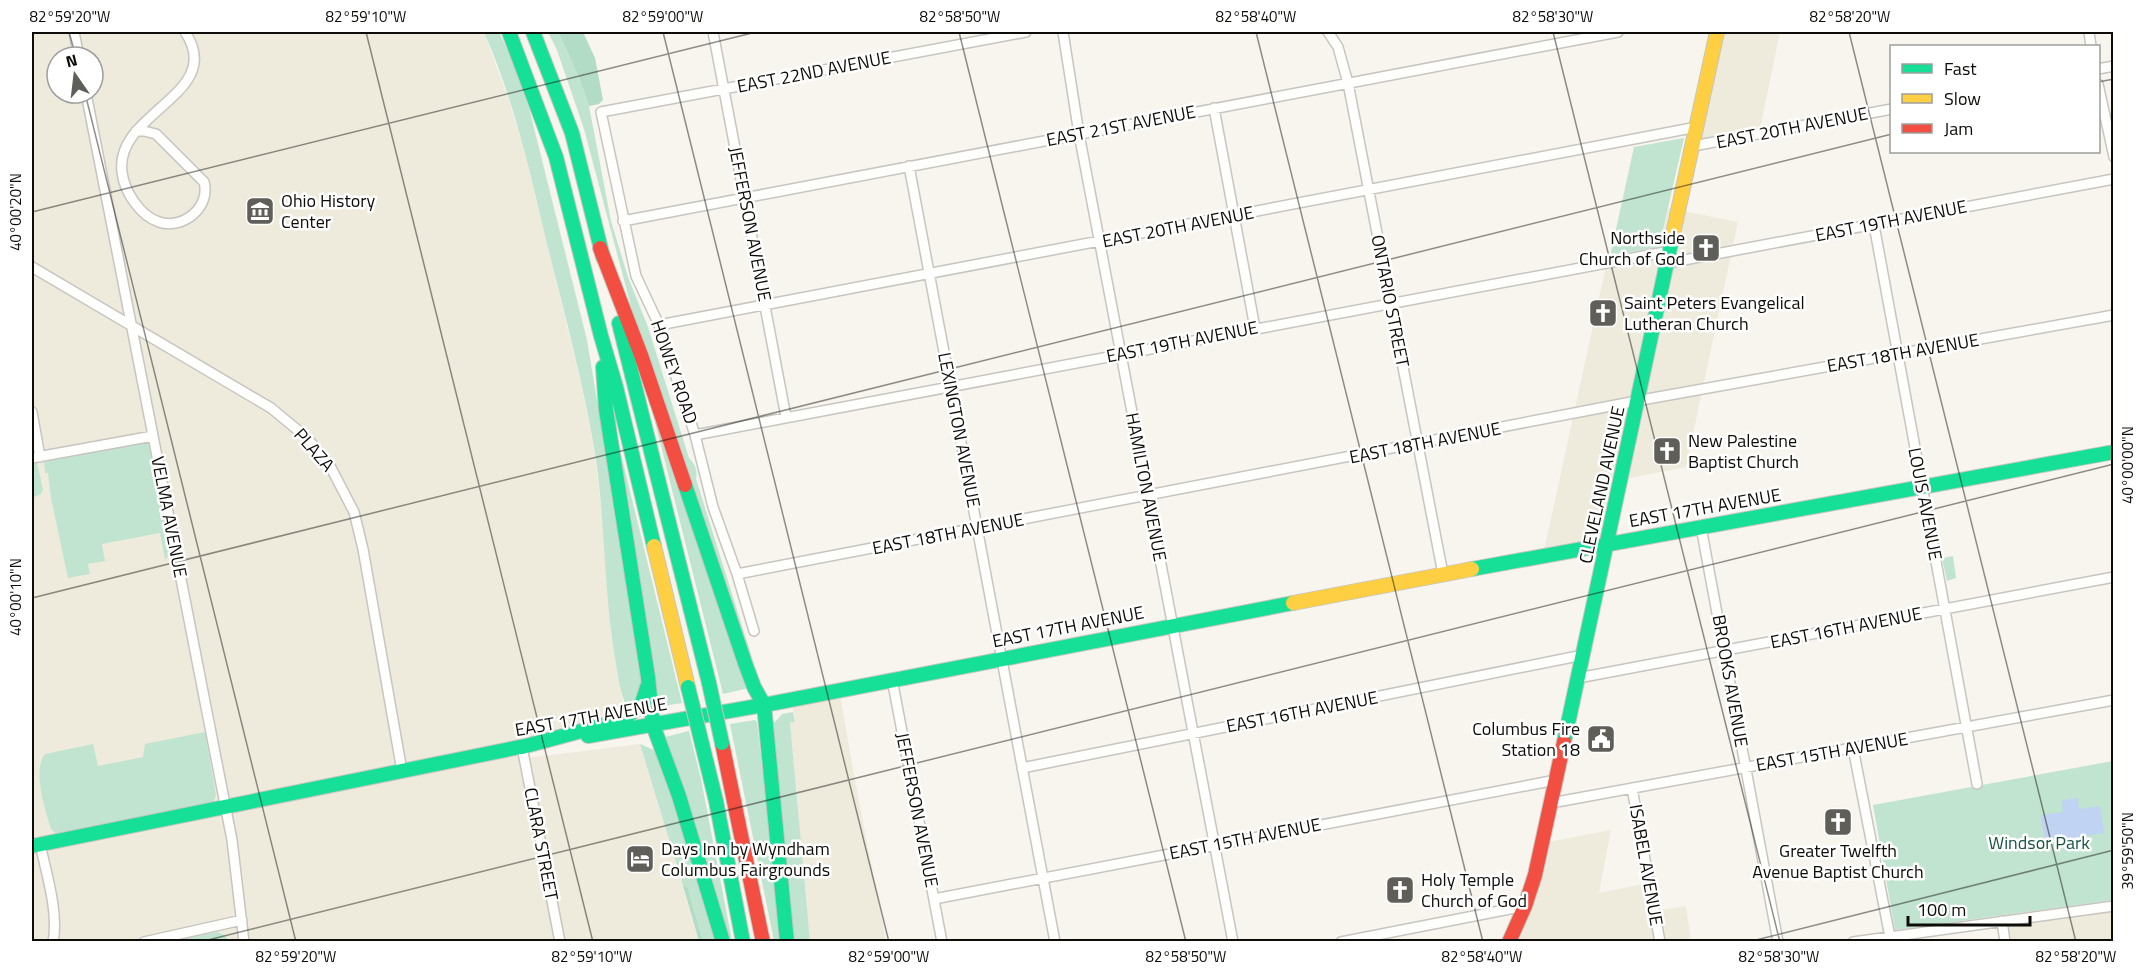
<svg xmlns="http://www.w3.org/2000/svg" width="2145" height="973" font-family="'Titillium Web',sans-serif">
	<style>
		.built { fill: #eeebdd; fill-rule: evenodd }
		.green { fill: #c1e4d0 }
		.forest { fill: #b3dcc6 }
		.water { fill: #c0d3f2 }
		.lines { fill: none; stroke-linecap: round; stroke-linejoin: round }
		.street-casing { stroke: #c7c5c0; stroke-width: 12 }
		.fast-casing { stroke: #c7c5c0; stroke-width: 16 }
		.slow-casing { stroke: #c7c5c0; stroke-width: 16 }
		.jam-casing { stroke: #c7c5c0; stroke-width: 16 }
		.street { stroke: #fefefc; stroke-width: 9 }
		.fast { stroke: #16e098; stroke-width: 14 }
		.slow { stroke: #ffcf43; stroke-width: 14 }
		.jam { stroke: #f24e42; stroke-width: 14 }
		.fast-bridge-casing { stroke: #c7c5c0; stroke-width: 16; stroke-linecap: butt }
		.fast-bridge { stroke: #16e098; stroke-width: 14 }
		.ticks { fill: none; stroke: #0d0c08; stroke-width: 1.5; stroke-opacity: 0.45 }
		.labels { text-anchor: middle; stroke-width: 5; stroke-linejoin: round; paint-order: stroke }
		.street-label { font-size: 18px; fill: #0d0c08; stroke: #fff }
		.poi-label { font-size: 18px; fill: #0d0c08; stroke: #fff; text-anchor: start }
		.park-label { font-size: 18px; fill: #16543d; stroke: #fff }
		.neatline { fill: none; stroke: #0d0c08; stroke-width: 2 }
		.ticks-label { font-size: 15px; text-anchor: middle; fill: #0d0c08 }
	</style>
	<rect width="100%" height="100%" fill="#f7f5ee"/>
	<path class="built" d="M 32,32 L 484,32 L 508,98 L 524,149 L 582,388 L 594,448 L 604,532 L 611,633 L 623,703 L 631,715 L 402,772 L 405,778 L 512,756 L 518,756 L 519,759 L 640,744 L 699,941 L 32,941 ZM 57,57 L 93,57 L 93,93 L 57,93 Z
		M 1718,32 L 1780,32 L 1759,134 L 1692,147 Z
		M 1668,208 L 1738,222 L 1686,467 L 1620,480 L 1608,544 L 1543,555 L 1606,266 L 1613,255 L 1659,247 Z
		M 839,689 L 854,775 L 886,941 L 810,941 L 790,722 L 795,721 L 791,699 Z
		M 1611,830 L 1599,893 L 1648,883 L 1655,911 L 1686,906 L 1691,941 L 1503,942 L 1529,884 L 1538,844 Z
		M 2113,900 L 2113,941 L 2007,941 L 2001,915 Z"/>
	<path class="green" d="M 484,32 L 499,32 L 510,56 L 529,108 L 587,340 L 615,510 L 648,677 L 631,715 C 621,699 619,682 616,664 C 603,592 606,519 594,447 C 582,379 564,311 547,244 C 530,172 514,100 484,32 Z
		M 548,32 L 558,32 L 578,75 L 589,106 L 611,221 L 628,277 L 648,327 L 689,458 C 695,464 698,471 696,479 L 760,683 L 632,310 L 584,129 L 557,50 Z
		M 1684,138 L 1659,247 L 1613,255 L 1611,252 L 1634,147 Z
		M 645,382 L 749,688 L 723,694 Z
		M 616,434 L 682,703 L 658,707 Z
		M 142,442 L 147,442 L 150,447 L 170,552 L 169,556 L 165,559 L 160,533 L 102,544 L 105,561 L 88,564 L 90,574 L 68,578 L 51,498 L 48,473 L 45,473 L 44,462 Z
		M 37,462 L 43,490 L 41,494 L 32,498 L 32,463 Z
		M 1953,556 L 1956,578 L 1947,581 L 1942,558 Z
		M 793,712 L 795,722 L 790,722 L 810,941 L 792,941 L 773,721 L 775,722 L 782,714 Z
		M 755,720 L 757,722 L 782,941 L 774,941 L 730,724 Z
		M 689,731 L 701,779 L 732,941 L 728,941 L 665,737 Z
		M 205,732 L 216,795 L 213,803 L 62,833 L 55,833 L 51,829 C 45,810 32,770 45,754 L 93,744 L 98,766 L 143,757 L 145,744 Z
		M 640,744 L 654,750 L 656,748 L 717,941 L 703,941 L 688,888 L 685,885 L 683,886 Z
		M 2113,761 L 2113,900 L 1895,930 L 1873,805 Z
		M 218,932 L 224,935 L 229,941 L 169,941 Z"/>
	<path class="forest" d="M 558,32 L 583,32 L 595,58 L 603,100 L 599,104 L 589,106 L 578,75 Z
		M 685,885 L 688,888 L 703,941 L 699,941 L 683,886 Z"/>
	<path class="water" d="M 2078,798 L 2079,809 L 2100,806 L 2104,833 L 2045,842 L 2041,815 L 2063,812 L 2062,800 Z"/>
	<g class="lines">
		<g class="street-casing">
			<path id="street" d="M 74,32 L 79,57
				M 713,32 L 786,417
				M 1063,32 L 1079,134 L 1233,942
				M 1328,32 L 1338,47 L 1348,83 L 1443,574
				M 2089,32 L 2091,46
				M 2098,69 L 2114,66
				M 2098,84 L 2114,157
				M 86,93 L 232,840 L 244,942
				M 1214,108 L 1255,328
				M 136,131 L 144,131 L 156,134 L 204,182 C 211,207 183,230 159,222 C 140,216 124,191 122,172 C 114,112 227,94 185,32
				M 1693,146 L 1892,109
				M 909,166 L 1055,942
				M 623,221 L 1618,32
				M 1874,225 L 1977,784
				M 1668,263 L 2114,179
				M 32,267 L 271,408 L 306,437 L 328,462 L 354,512 L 363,549 L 402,771
				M 659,325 L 1697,127
				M 32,412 L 40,457
				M 695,435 L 1670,251
				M 32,458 L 153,436
				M 1701,527 L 1778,942
				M 737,574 L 1647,399 L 2114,315
				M 754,631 L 737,574 L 713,507 L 695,435 L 659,325 L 636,276 L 601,112 L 1026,32
				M 1578,678 L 2114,577
				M 892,679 L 942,942
				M 522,747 L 560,942
				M 1853,748 L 1890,937
				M 1022,768 L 1583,655
				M 1632,788 L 1660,942
				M 1551,803 L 2114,700
				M 40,844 C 46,872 59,913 53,942
				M 934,899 L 1556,780
				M 2002,921 L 2005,942
				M 144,942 L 242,920
				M 1341,942 L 1525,906
				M 1853,942 L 2114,906"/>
		</g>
		<g class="fast-casing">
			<path id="fast" d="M 509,32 L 556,157 L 601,336 L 616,387 L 654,546
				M 533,32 L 572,133 L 603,257
				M 619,323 L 709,683
				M 603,367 L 606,410 L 648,677 L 653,725 L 679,796 L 723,942
				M 685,485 L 745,663 L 754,687 L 764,705 L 787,942
				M 1472,569 L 2114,452
				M 588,736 L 764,705 L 1293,603
				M 1564,742 L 1673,234
				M 702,744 L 716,801 L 743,942
				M 522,747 L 622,720 L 641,706 L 647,687
				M 32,846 L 530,745"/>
		</g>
		<g class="slow-casing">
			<path id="slow" d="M 1673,234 L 1717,32
				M 654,546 L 688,687
				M 1293,603 L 1472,569"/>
		</g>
		<g class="jam-casing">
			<path id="jam" d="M 600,248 L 641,355 L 685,485
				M 722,743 L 763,942
				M 1509,942 L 1525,906 L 1535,875 L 1564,742"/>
		</g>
		<use href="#street" class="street"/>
		<use href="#fast" class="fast"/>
		<use href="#slow" class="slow"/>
		<use href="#jam" class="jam"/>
		<g class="fast-bridge-casing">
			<path id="fast-bridge" d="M 709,683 L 722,743
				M 688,687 L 702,744"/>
		</g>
		<use href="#fast-bridge" class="fast-bridge"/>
	</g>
	<path class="ticks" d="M 69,32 L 76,57M 366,32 L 593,942M 663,32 L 889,942M 959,32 L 1186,942M 1256,32 L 1483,942M 1553,32 L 1780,942M 1849,32 L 2076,942M 2098,82 L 2114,79M 85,93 L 296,942M 32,212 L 756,32M 32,598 L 1892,134M 200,942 L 2114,464M 1748,942 L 2114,850"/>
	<defs>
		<g id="museum-square" transform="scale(1.5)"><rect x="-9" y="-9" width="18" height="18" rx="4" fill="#5f5e58" stroke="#fff"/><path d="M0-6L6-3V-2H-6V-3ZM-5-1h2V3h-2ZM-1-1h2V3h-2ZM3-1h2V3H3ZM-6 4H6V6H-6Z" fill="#fff"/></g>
		<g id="church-square" transform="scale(1.5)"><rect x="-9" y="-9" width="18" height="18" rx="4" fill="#5f5e58" stroke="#fff"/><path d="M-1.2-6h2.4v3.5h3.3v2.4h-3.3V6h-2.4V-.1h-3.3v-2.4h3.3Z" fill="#fff"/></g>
		<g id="civic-square" transform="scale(1.5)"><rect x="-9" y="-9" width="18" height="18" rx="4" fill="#5f5e58" stroke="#fff"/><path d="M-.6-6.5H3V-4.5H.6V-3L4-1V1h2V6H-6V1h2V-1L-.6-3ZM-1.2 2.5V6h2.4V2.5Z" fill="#fff"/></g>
		<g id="hotel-square" transform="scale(1.5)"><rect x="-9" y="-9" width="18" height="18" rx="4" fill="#5f5e58" stroke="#fff"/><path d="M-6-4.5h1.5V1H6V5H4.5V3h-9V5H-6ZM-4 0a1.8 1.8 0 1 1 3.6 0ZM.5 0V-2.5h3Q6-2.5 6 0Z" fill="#fff"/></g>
	</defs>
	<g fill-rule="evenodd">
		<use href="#museum-square" x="260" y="211"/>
		<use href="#church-square" x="1706" y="248"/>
		<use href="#church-square" x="1603" y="313"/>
		<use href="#church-square" x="1667" y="451"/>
		<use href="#civic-square" x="1601" y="739"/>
		<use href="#church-square" x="1838" y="822"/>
		<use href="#hotel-square" x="640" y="859"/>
		<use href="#church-square" x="1400" y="890"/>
	</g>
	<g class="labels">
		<g class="street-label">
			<text transform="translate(814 72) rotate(-11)" y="6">EAST 22ND AVENUE</text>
			<text transform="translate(1121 126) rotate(-11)" y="6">EAST 21ST AVENUE</text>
			<text transform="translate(1792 128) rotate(-11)" y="6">EAST 20TH AVENUE</text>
			<text transform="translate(1891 221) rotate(-11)" y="6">EAST 19TH AVENUE</text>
			<text transform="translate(750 224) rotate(79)" y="6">JEFFERSON AVENUE</text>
			<text transform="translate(1178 227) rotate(-11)" y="6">EAST 20TH AVENUE</text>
			<text transform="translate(1390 301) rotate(79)" y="6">ONTARIO STREET</text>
			<text transform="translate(1182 342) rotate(-11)" y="6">EAST 19TH AVENUE</text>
			<text transform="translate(1903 353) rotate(-10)" y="6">EAST 18TH AVENUE</text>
			<text transform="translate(674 372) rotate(71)" y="6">HOWEY ROAD</text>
			<text transform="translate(959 430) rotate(79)" y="6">LEXINGTON AVENUE</text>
			<text transform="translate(1425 443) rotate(-11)" y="6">EAST 18TH AVENUE</text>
			<text transform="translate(314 450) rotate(49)" y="6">PLAZA</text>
			<text transform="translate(1602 485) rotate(-78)" y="6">CLEVELAND AVENUE</text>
			<text transform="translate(1146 487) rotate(79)" y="6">HAMILTON AVENUE</text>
			<text transform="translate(1925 504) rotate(79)" y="6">LOUIS AVENUE</text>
			<text transform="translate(1705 508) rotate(-10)" y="6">EAST 17TH AVENUE</text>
			<text transform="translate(169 517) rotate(79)" y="6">VELMA AVENUE</text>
			<text transform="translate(948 534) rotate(-11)" y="6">EAST 18TH AVENUE</text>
			<text transform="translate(1068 627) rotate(-11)" y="6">EAST 17TH AVENUE</text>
			<text transform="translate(1846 628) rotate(-11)" y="6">EAST 16TH AVENUE</text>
			<text transform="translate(1730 681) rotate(80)" y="6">BROOKS AVENUE</text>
			<text transform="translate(1302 712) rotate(-11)" y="6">EAST 16TH AVENUE</text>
			<text transform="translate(591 717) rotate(-10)" y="6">EAST 17TH AVENUE</text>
			<text transform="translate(1832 752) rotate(-10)" y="6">EAST 15TH AVENUE</text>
			<text transform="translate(917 810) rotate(79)" y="6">JEFFERSON AVENUE</text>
			<text transform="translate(1245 839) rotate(-11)" y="6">EAST 15TH AVENUE</text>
			<text transform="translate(541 844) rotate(79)" y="6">CLARA STREET</text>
			<text transform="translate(1646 865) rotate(80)" y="6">ISABEL AVENUE</text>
		</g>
		<g class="poi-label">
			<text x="281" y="207">Ohio History<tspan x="281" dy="21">Center</tspan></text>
			<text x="1685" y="244" text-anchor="end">Northside<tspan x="1685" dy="21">Church of God</tspan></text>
			<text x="1624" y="309">Saint Peters Evangelical<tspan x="1624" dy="21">Lutheran Church</tspan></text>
			<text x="1688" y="447">New Palestine<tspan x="1688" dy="21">Baptist Church</tspan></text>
			<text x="1580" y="735" text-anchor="end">Columbus Fire<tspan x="1580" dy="21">Station 18</tspan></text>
			<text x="661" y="855">Days Inn by Wyndham<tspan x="661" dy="21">Columbus Fairgrounds</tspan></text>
			<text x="1838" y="857" text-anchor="middle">Greater Twelfth<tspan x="1838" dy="21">Avenue Baptist Church</tspan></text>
			<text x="1421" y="886">Holy Temple<tspan x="1421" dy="21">Church of God</tspan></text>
		</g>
		<g class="park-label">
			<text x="2039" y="849">Windsor Park</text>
		</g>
	</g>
	<rect width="2145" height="973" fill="none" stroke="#ffffff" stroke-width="66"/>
	<rect x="1890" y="45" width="210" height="108" fill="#ffffff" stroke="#9e9e9c" stroke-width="1.5"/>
	<rect x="1902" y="64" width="30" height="9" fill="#16e098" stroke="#9e9e9c" stroke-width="1.5"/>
	<text x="1944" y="75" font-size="18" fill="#0d0c08">Fast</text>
	<rect x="1902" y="94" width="30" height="9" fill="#ffcf43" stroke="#9e9e9c" stroke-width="1.5"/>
	<text x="1944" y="105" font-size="18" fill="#0d0c08">Slow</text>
	<rect x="1902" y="124" width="30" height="9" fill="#f24e42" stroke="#9e9e9c" stroke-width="1.5"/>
	<text x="1944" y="135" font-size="18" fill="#0d0c08">Jam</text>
	<g transform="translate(75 75) rotate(346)"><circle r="28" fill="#ffffff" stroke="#9e9e9c" stroke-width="1.5"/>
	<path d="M0-4.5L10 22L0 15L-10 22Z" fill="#5f5e58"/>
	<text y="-9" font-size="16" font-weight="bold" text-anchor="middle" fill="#0d0c08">N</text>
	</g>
	<path d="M1908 916v9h122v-9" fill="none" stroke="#0d0c08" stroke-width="3"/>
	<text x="1917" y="916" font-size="18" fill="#0d0c08" stroke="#ffffff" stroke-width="4.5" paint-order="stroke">100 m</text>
	<rect x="33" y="33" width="2079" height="907" class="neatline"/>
	<g class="ticks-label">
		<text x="70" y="22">82°59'20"W</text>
		<text x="366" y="22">82°59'10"W</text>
		<text x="663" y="22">82°59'00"W</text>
		<text x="960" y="22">82°58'50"W</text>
		<text x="1256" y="22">82°58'40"W</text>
		<text x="1553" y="22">82°58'30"W</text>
		<text x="1850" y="22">82°58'20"W</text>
		<text transform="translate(16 212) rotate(-90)" y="5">40°00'20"N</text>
		<text transform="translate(2128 465) rotate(-90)" y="5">40°00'00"N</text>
		<text transform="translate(16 597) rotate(-90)" y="5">40°00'10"N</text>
		<text transform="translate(2128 851) rotate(-90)" y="5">39°59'50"N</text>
		<text x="296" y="962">82°59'20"W</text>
		<text x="592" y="962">82°59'10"W</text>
		<text x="889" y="962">82°59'00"W</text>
		<text x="1186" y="962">82°58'50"W</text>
		<text x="1482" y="962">82°58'40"W</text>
		<text x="1779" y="962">82°58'30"W</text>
		<text x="2076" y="962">82°58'20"W</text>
	</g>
</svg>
